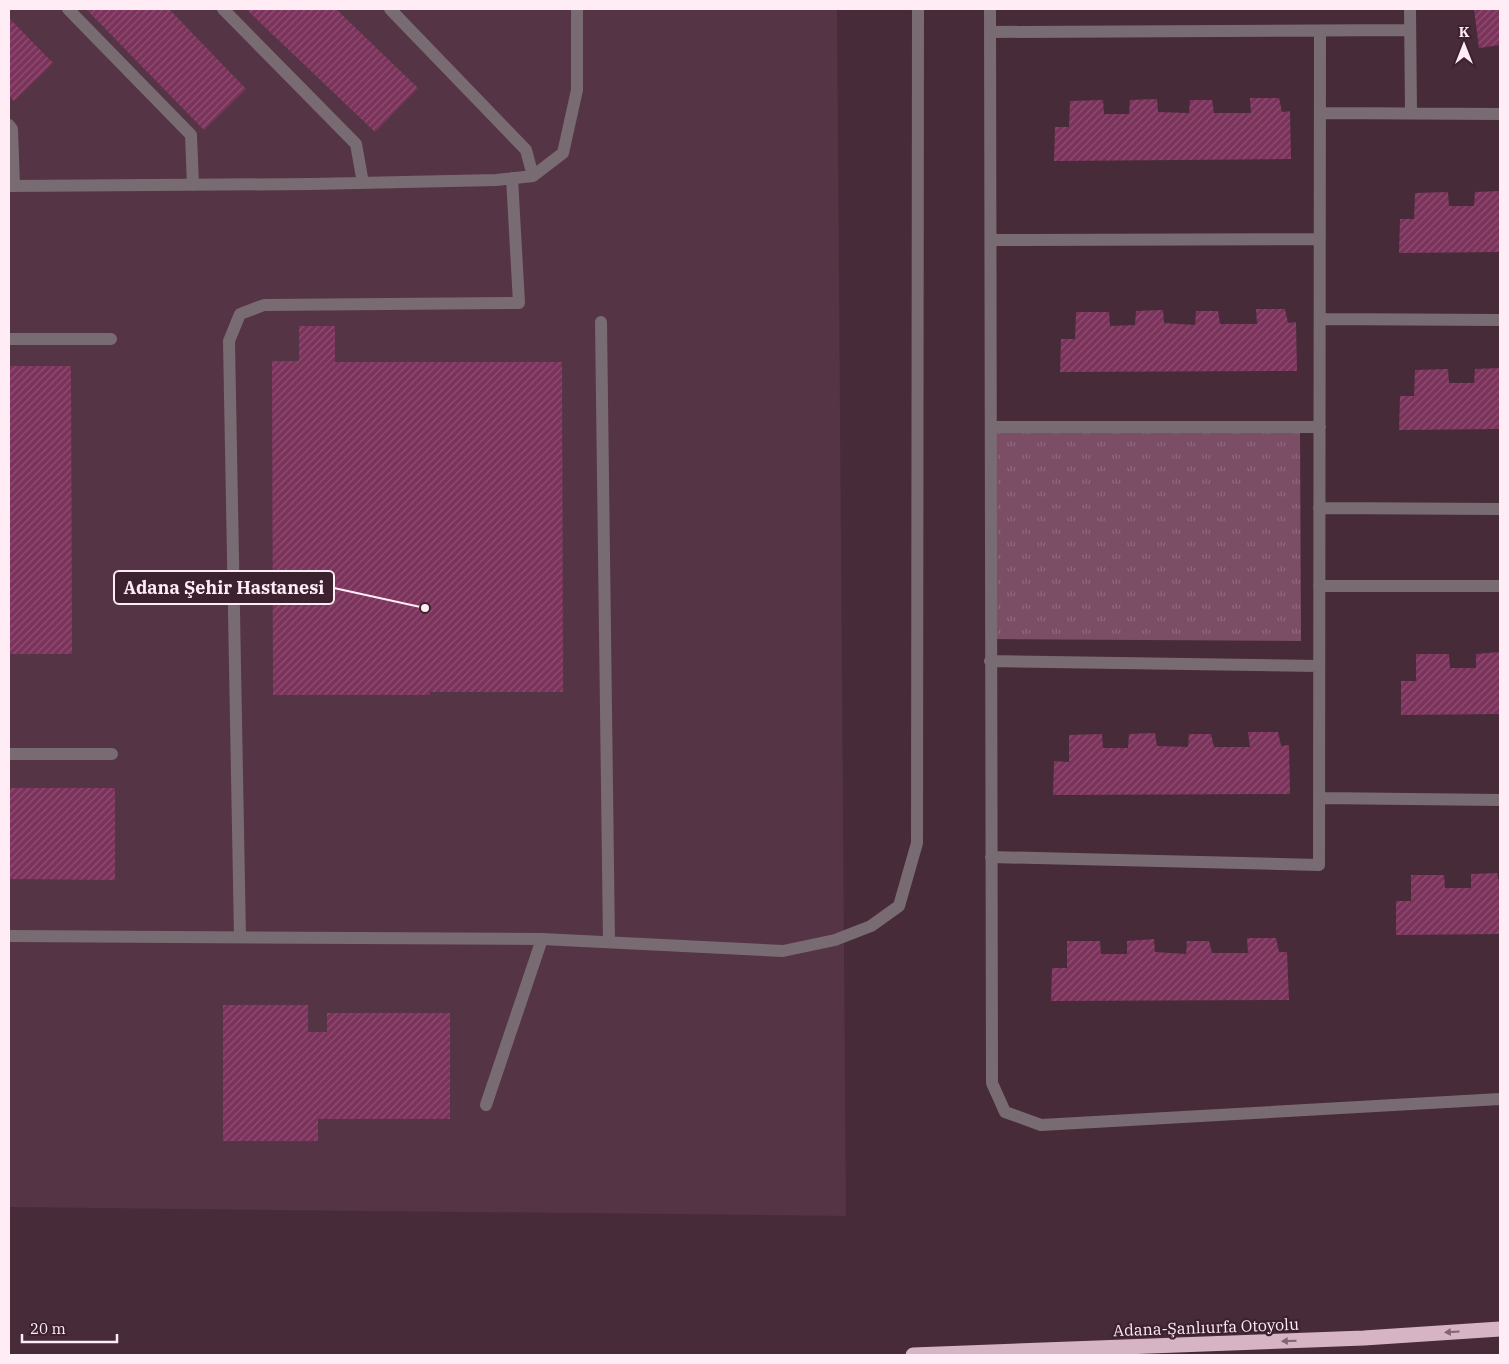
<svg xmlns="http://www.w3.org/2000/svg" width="1509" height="1364" font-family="'IBM Plex Serif',serif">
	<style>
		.built { fill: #553445 }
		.park { fill: url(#park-tufts) }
		.building { fill: url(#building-hatch) }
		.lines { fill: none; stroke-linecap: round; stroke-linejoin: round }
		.lane { stroke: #796b72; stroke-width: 12 }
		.street { stroke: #796b72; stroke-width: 12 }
		.highway { stroke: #d7b4c4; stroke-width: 15 }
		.oneway { fill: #826372 }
		.labels { text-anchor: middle; stroke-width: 4.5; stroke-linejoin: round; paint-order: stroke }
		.street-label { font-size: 16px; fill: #ffecf4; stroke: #3c212f }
		.leader { fill: none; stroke: #ffecf4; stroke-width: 2 }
		.callout-dot { fill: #ffecf4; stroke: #3c212f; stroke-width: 2 }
		.callout { fill: #3c212f; stroke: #ffecf4; stroke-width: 2 }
		.callout-label { font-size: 18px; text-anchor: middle; font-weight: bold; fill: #ffecf4 }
	</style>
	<defs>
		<pattern id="park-tufts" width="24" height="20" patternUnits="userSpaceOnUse" patternTransform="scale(1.25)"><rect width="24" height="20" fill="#7c4e66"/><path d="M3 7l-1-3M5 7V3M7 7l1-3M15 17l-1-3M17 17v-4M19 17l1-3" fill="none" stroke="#90687c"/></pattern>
		<pattern id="building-hatch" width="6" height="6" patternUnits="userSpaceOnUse" patternTransform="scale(1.25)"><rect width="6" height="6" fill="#7b335b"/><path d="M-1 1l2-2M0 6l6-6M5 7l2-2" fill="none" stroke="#8f5173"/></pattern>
	</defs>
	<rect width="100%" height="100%" fill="#472b39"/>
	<path class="built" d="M 9,9 L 837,9 L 846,1216 L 9,1207 Z"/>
	<path class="park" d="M 1300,429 L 1301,641 L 992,639 L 992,432 Z"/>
	<path class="building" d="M 86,9 L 169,9 L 246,89 L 204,130 Z
		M 246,9 L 336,9 L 418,88 L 375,132 Z
		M 1474,9 L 1500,9 L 1500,45 L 1479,48 Z
		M 9,18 L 53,63 L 14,101 L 9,96 Z
		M 1250,98 L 1279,98 L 1282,112 L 1290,111 L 1291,159 L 1054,161 L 1055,127 L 1069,127 L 1070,101 L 1103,100 L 1104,114 L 1129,114 L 1130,100 L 1157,99 L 1158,112 L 1189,113 L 1190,100 L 1212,100 L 1214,113 L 1251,113 Z
		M 1500,191 L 1500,252 L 1399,253 L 1400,219 L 1414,219 L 1415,193 L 1448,192 L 1449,206 L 1474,206 L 1475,192 Z
		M 1256,309 L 1285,309 L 1288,323 L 1296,322 L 1297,371 L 1060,372 L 1061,339 L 1075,339 L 1076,312 L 1109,312 L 1110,326 L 1135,325 L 1136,311 L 1163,310 L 1164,323 L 1195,325 L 1196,311 L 1218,311 L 1220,324 L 1257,324 Z
		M 299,326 L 335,326 L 335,362 L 562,362 L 563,692 L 430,692 L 430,695 L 273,695 L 272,361 L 299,361 Z
		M 9,366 L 71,366 L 72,654 L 9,654 Z
		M 1500,368 L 1500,429 L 1399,430 L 1400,396 L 1414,396 L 1415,370 L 1448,369 L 1449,383 L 1474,383 L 1475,369 Z
		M 1500,652 L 1500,714 L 1401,715 L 1401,681 L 1416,681 L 1416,654 L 1449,654 L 1450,668 L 1476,668 L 1476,654 Z
		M 1248,732 L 1278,732 L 1281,746 L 1289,745 L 1290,794 L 1053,795 L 1054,761 L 1069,762 L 1069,735 L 1102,734 L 1103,748 L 1128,748 L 1129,734 L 1155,733 L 1157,746 L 1188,747 L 1189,734 L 1211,734 L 1214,747 L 1250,747 Z
		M 9,788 L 115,788 L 115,880 L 9,879 Z
		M 1497,873 L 1500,886 L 1500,934 L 1396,935 L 1396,901 L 1411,901 L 1411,875 L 1444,875 L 1445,888 L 1471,888 L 1471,874 Z
		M 1247,938 L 1276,938 L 1279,952 L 1287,952 L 1289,1000 L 1051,1001 L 1052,968 L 1067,968 L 1067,941 L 1100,941 L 1101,954 L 1127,954 L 1127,941 L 1154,939 L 1155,952 L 1186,954 L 1187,941 L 1209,941 L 1212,953 L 1248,953 Z
		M 223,1005 L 308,1005 L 308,1032 L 327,1032 L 327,1013 L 450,1013 L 450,1119 L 318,1119 L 318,1141 L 223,1141 Z"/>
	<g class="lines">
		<path class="lane" d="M 68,9 L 191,135 L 193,185
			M 223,9 L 356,144 L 363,183
			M 390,9 L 526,150 L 533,176
			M 9,125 L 12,129 L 14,186
			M 9,186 L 312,184 L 496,180 L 533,176 L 563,153 L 577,90 L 577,9
			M 601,322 L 609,942
			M 9,339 L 111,339
			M 9,754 L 112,754
			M 9,936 L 542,939 L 783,951 L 835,940 L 871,926 L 899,906 L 917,843 L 918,9
			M 240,937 L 229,341 L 240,314 L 264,305 L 519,303 L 512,178
			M 486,1105 L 542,939"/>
		<path class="street" d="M 990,9 L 992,1083 L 1005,1112 L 1041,1125 L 1500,1099
			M 1410,9 L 1411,113
			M 990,32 L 1409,30
			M 1320,113 L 1500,114
			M 991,240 L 1320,239
			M 1320,319 L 1500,320
			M 991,427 L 1320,427
			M 1319,508 L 1500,509
			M 1319,586 L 1500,586
			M 990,661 L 1319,666
			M 1319,798 L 1500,800
			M 991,857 L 1319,865 L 1320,32"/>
		<path class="highway" d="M 913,1355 L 1364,1338 L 1500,1329"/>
	</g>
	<defs><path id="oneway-solid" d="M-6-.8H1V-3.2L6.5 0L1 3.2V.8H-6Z" transform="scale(1.25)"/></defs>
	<g class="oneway">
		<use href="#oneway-solid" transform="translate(1452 1332) rotate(176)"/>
		<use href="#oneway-solid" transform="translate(1289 1341) rotate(178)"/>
	</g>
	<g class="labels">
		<g class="street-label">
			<text transform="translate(1206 1327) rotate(-2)" y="6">Adana-Şanlıurfa Otoyolu</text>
		</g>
	</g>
	<path class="leader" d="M425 608L334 588"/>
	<circle class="callout-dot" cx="425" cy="608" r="5"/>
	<rect class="callout" x="114" y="571" width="220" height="33" rx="5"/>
	<g class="callout-label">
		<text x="224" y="594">Adana Şehir Hastanesi</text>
	</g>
	<rect width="1509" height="1364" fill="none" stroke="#ffecf4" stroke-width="20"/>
	<g transform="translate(1464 45)" stroke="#3c212f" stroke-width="4" paint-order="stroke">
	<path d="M0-4L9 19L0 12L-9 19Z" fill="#ffecf4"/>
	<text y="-8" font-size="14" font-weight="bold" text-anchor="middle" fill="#ffecf4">K</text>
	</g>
	<path d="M22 1334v8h95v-8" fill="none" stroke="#ffecf4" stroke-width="2.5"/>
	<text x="30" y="1334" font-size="15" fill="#ffecf4" stroke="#3c212f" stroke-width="4" paint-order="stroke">20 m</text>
</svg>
